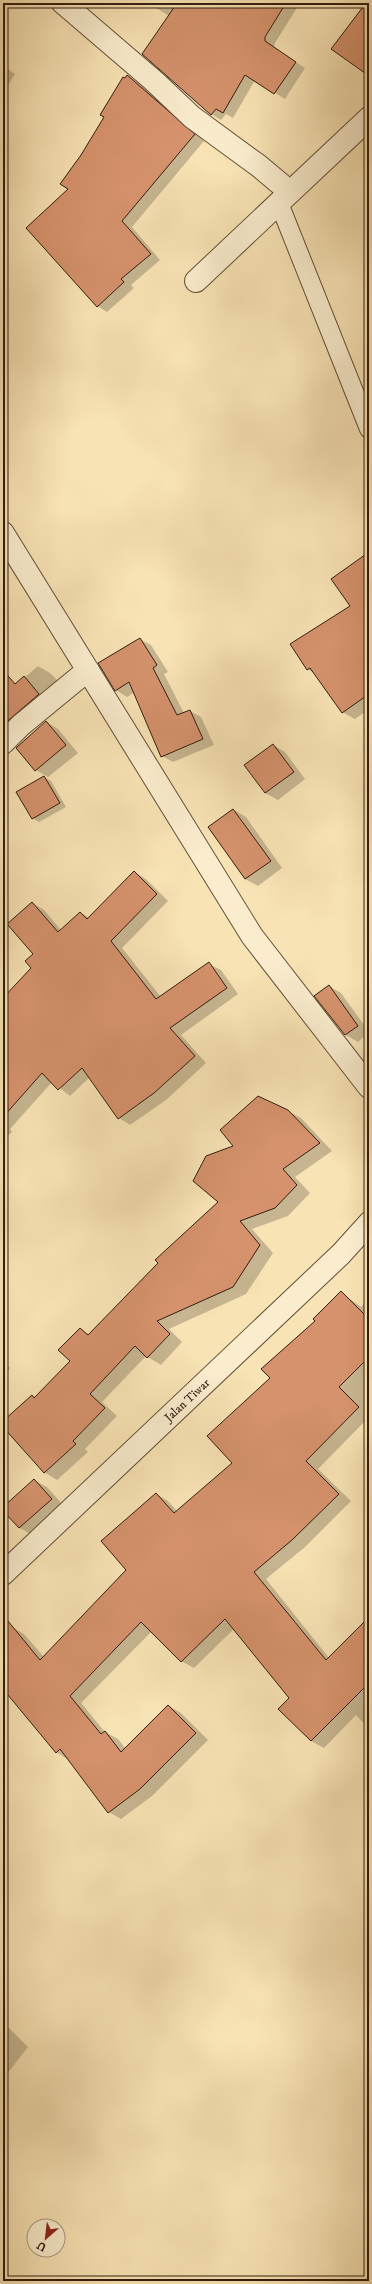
<svg xmlns="http://www.w3.org/2000/svg" width="372" height="2284" font-family="'IM FELL DW Pica',serif">
	<style>
		.shadow { fill: #0003 }
		.building { fill: #d5926c; stroke: #331d0e }
		.lines { fill: none; stroke-linecap: round; stroke-linejoin: round }
		.lane-casing { stroke: #644e38; stroke-width: 20 }
		.street-casing { stroke: #644e38; stroke-width: 24 }
		.lane { stroke: #faedce; stroke-width: 18 }
		.street { stroke: #faedce; stroke-width: 22 }
		.labels { text-anchor: middle; stroke-width: 3.5; stroke-linejoin: round; paint-order: stroke }
		.street-label { font-size: 12px; fill: #331d0e; stroke: #faedce }
	</style>
	<rect width="100%" height="100%" fill="#f8e3b4"/>
	<filter id="stains"><feTurbulence type="fractalNoise" baseFrequency=".005" numOctaves="4"/><feColorMatrix values="0 0 0 0 .2 0 0 0 0 .09 0 0 0 0 .02 0 0 0 .5 -.17"/></filter>
	<radialGradient id="worn" r=".72"><stop offset=".6" stop-color="#630" stop-opacity="0"/><stop offset="1" stop-color="#630" stop-opacity=".3"/></radialGradient>
	<path class="shadow" d="M 148,3 L 300,3 L 275,43 L 274,48 L 305,68 L 285,99 L 255,80 L 233,118 L 226,114 L 221,120 L 211,114 L 169,16 Z
		M 365,3 L 369,3 L 369,74 L 332,48 Z
		M 3,66 L 15,74 L 3,93 Z
		M 128,76 L 137,82 L 204,141 L 132,227 L 160,260 L 131,285 L 134,288 L 107,312 L 97,306 L 70,189 L 82,155 Z
		M 3,109 L 8,112 L 3,120 Z
		M 369,553 L 369,709 L 355,719 L 342,712 L 316,674 L 307,669 L 352,606 Z
		M 140,639 L 151,645 L 168,672 L 164,674 L 184,713 L 190,711 L 201,717 L 214,745 L 173,762 L 162,756 L 135,692 L 127,697 L 116,690 Z
		M 38,666 L 50,673 L 62,685 L 3,746 L 3,696 Z
		M 46,722 L 58,729 L 78,753 L 48,777 L 36,770 Z
		M 273,745 L 285,752 L 305,779 L 278,800 L 265,793 Z
		M 44,777 L 51,781 L 66,807 L 39,822 L 32,818 Z
		M 234,810 L 246,817 L 282,868 L 258,886 L 245,879 Z
		M 134,872 L 146,879 L 168,901 L 122,948 L 161,997 L 209,964 L 221,970 L 238,994 L 181,1035 L 206,1063 L 166,1100 L 130,1125 L 119,1118 L 90,1077 L 70,1096 L 52,1082 L 10,1129 L 12,1132 L 3,1140 L 3,1000 L 33,968 L 35,954 L 32,903 L 44,910 L 61,930 L 81,913 L 90,918 Z
		M 329,986 L 341,993 L 369,1032 L 358,1042 L 346,1035 Z
		M 288,1111 L 301,1118 L 332,1151 L 295,1177 L 310,1193 L 288,1216 L 252,1229 L 273,1253 L 246,1294 L 169,1329 L 182,1342 L 161,1365 L 146,1356 L 102,1402 L 117,1416 L 85,1449 L 88,1452 L 57,1480 L 44,1472 L 3,1425 L 3,1423 L 32,1397 L 35,1398 L 72,1361 L 80,1329 L 90,1335 L 219,1202 L 235,1146 Z
		M 342,1293 L 361,1307 L 369,1298 L 369,1417 L 318,1469 L 351,1501 L 305,1547 L 266,1579 L 329,1658 L 369,1634 L 369,1729 L 356,1715 L 324,1748 L 311,1741 L 290,1698 L 234,1629 L 194,1668 L 181,1661 L 152,1631 L 81,1703 L 105,1732 L 118,1739 L 126,1749 L 169,1706 L 181,1713 L 208,1740 L 152,1796 L 121,1819 L 109,1812 L 69,1760 L 56,1752 L 3,1688 L 3,1634 L 12,1627 L 24,1634 L 44,1657 L 127,1570 L 156,1494 L 168,1501 L 177,1511 L 233,1463 L 271,1378 L 316,1321 Z
		M 3,1362 L 10,1368 L 3,1375 Z
		M 34,1480 L 47,1487 L 64,1506 L 32,1535 L 20,1528 L 3,1508 Z
		M 3,2022 L 28,2047 L 3,2079 Z"/>
	<path class="building" d="M 177,3 L 286,3 L 265,37 L 265,41 L 296,62 L 274,94 L 245,75 L 223,113 L 216,109 L 211,115 L 142,54 Z
		M 366,3 L 369,3 L 369,76 L 331,49 Z
		M 127,75 L 195,134 L 122,221 L 151,254 L 121,279 L 124,282 L 97,307 L 26,228 L 68,189 L 60,184 L 81,155 L 104,117 L 100,115 L 123,77 L 125,78 Z
		M 369,552 L 369,694 L 342,713 L 310,668 L 307,670 L 290,644 L 350,606 L 331,579 Z
		M 140,638 L 157,665 L 153,668 L 177,715 L 190,710 L 203,739 L 161,757 L 129,682 L 115,691 L 98,663 Z
		M 3,670 L 15,684 L 24,676 L 39,694 L 3,725 Z
		M 46,721 L 66,745 L 35,771 L 16,748 Z
		M 273,744 L 294,772 L 265,793 L 244,765 Z
		M 44,776 L 60,803 L 32,819 L 16,792 Z
		M 233,809 L 271,861 L 245,879 L 208,827 Z
		M 134,871 L 157,894 L 111,941 L 156,999 L 209,962 L 227,988 L 170,1028 L 195,1056 L 154,1093 L 118,1119 L 82,1068 L 58,1090 L 42,1073 L 3,1117 L 3,998 L 31,968 L 25,961 L 33,954 L 7,924 L 32,902 L 58,932 L 80,912 L 87,919 Z
		M 329,985 L 358,1026 L 345,1035 L 314,996 Z
		M 258,1096 L 288,1110 L 320,1143 L 283,1169 L 297,1185 L 275,1208 L 240,1221 L 260,1245 L 233,1287 L 157,1321 L 170,1334 L 147,1358 L 135,1346 L 90,1394 L 105,1408 L 73,1441 L 76,1444 L 44,1473 L 3,1427 L 3,1421 L 32,1395 L 34,1398 L 70,1361 L 58,1350 L 80,1328 L 88,1335 L 158,1263 L 155,1260 L 218,1202 L 193,1181 L 206,1156 L 233,1146 L 220,1130 Z
		M 341,1291 L 369,1319 L 369,1357 L 339,1387 L 359,1407 L 306,1461 L 339,1494 L 292,1540 L 254,1572 L 326,1660 L 369,1617 L 369,1683 L 311,1741 L 278,1709 L 289,1698 L 225,1619 L 181,1662 L 141,1622 L 70,1696 L 101,1734 L 105,1731 L 121,1752 L 168,1705 L 196,1733 L 140,1789 L 108,1813 L 60,1749 L 56,1753 L 3,1689 L 3,1615 L 40,1660 L 126,1570 L 101,1541 L 156,1493 L 174,1513 L 232,1463 L 207,1436 L 270,1378 L 261,1369 L 315,1321 L 313,1319 Z
		M 34,1479 L 52,1499 L 19,1528 L 3,1511 L 3,1507 Z"/>
	<g class="lines">
		<g class="lane-casing">
			<path id="lane" d="M 279,203 L 369,429"/>
		</g>
		<g class="street-casing">
			<path id="street" d="M 63,3 L 154,81 L 192,117 L 259,166 L 290,192
				M 196,281 L 369,118
				M 3,533 L 252,936 L 369,1087
				M 3,743 L 21,725 L 88,670
				M 3,1574 L 341,1254 L 369,1223"/>
		</g>
		<use href="#lane" class="lane"/>
		<use href="#street" class="street"/>
	</g>
	<g class="labels">
		<g class="street-label">
			<text transform="translate(187 1400) rotate(-43)" y="4">Jalan Tiwar</text>
		</g>
	</g>
	<rect width="372" height="2284" fill="none" stroke="#f8e3b4" stroke-width="16"/>
	<rect x="4" y="4" width="364" height="2276" fill="none" stroke="#331d0e" stroke-width="2"/>
	<rect x="8" y="8" width="356" height="2268" fill="none" stroke="#331d0e"/>
	<g transform="translate(46 2238) rotate(208)"><circle r="19" fill="#faedce" stroke="#aa9a81"/>
	<path d="M0-3L7 15L0 10L-7 15Z" fill="#8f2418"/>
	<text y="-6" font-size="11" font-weight="bold" text-anchor="middle" fill="#331d0e">U</text>
	</g>
	<rect width="100%" height="100%" filter="url(#stains)"/>
	<rect width="100%" height="100%" fill="url(#worn)"/>
</svg>
